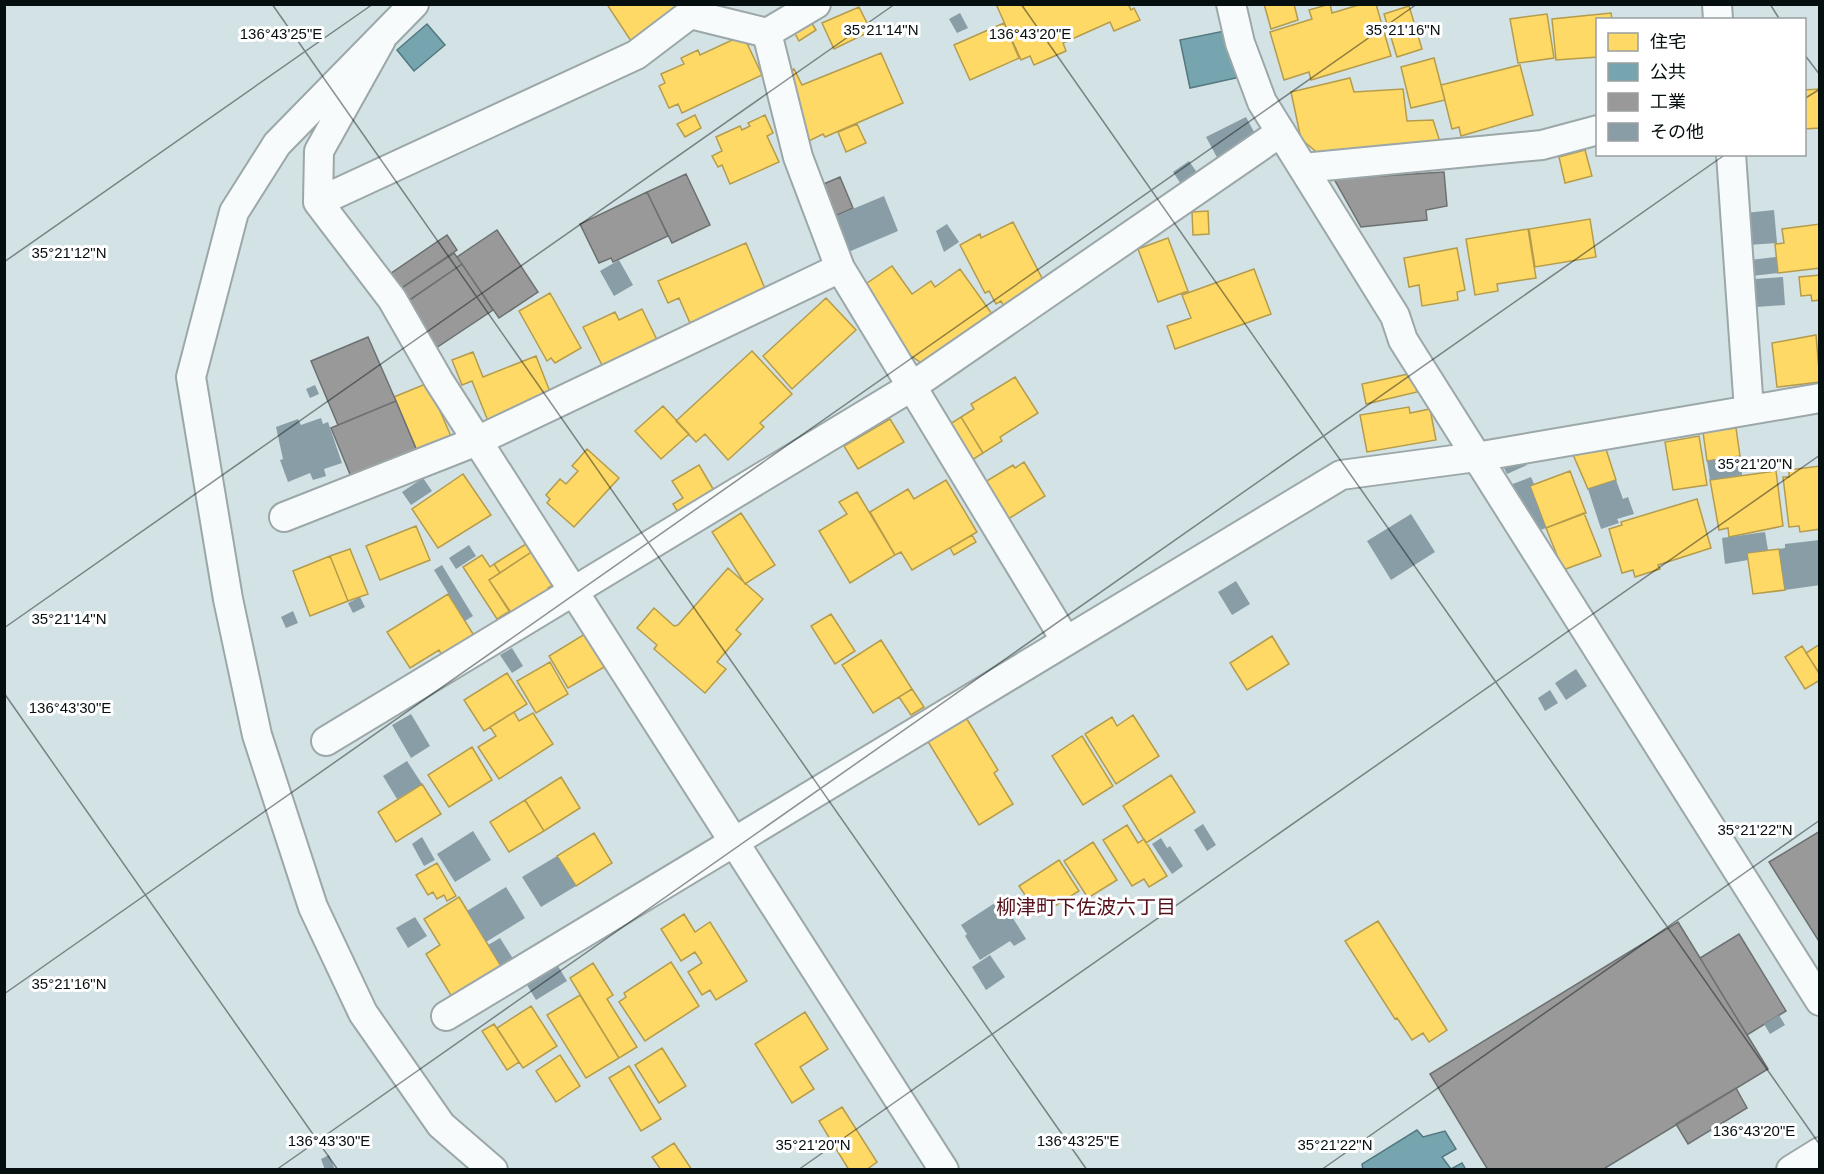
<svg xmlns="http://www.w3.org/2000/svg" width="1824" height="1174" font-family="Helvetica,'Noto Sans JP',sans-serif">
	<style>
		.homes { fill: #ffd966; stroke: #b49c4c; stroke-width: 1.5 }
		.public { fill: #76a5af; stroke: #54787f; stroke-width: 1.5 }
		.industry { fill: #999; stroke: #6d7070; stroke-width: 1.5 }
		.building { fill: #889da6 }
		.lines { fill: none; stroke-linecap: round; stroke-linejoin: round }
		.minor-casing { stroke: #9ba7a8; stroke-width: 32 }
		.minor { stroke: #f8fbfb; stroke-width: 28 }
		.ticks { fill: none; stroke: #060f10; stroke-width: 1.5; stroke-opacity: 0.45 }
		.labels { text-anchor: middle; stroke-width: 6; stroke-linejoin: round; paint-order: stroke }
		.neighbourhood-label { font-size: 20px; fill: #55101b; stroke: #fff }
		.ticks-label { font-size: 15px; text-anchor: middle; fill: #060f10; stroke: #fff; stroke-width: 6; stroke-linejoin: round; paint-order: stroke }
	</style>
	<rect width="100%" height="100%" fill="#d3e2e4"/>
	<path class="homes" d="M 609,4 L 686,4 L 633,44 L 608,6 Z
		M 996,4 L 1128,4 L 1131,10 L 1134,8 L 1140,20 L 1114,31 L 1110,22 L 1063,43 L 1066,51 L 1034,65 L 1030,56 L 1021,60 Z
		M 1264,4 L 1294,4 L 1298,20 L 1271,29 Z
		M 1330,4 L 1332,13 L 1362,4 L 1376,4 L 1391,56 L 1311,80 L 1309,72 L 1284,80 L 1270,32 L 1312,19 L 1309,10 Z
		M 1409,6 L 1422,49 L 1397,57 L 1384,14 Z
		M 859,7 L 871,31 L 834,49 L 822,23 Z
		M 1611,13 L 1612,20 L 1598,20 L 1598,57 L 1556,60 L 1552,19 Z
		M 1547,14 L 1554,58 L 1518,63 L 1510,19 Z
		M 810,20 L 816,30 L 799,41 L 793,30 Z
		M 1004,23 L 1019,58 L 970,80 L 954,45 Z
		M 743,35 L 762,75 L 682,113 L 678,104 L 669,108 L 659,86 L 665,83 L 661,74 L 684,64 L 681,58 L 698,50 L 700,55 Z
		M 881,53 L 903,103 L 825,137 L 823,134 L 805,143 L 787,72 L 794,69 L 802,85 Z
		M 1434,58 L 1445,100 L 1411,108 L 1401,67 Z
		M 1520,65 L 1533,115 L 1461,136 L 1459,127 L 1452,129 L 1441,85 Z
		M 1350,78 L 1354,92 L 1403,89 L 1407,121 L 1433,120 L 1440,142 L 1319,154 L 1301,139 L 1291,92 Z
		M 1820,89 L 1820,128 L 1804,129 L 1804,90 Z
		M 695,115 L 701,128 L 685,137 L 677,124 Z
		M 765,115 L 773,133 L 767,136 L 779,162 L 730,184 L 722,165 L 718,167 L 712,156 L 722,151 L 716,137 L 740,126 L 742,130 L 750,126 L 748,123 Z
		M 857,124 L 866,143 L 846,152 L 838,132 Z
		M 1585,150 L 1592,176 L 1565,183 L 1559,157 Z
		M 1208,211 L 1209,234 L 1193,235 L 1192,212 Z
		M 1590,219 L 1596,257 L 1535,267 L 1529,229 Z
		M 1013,222 L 1044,282 L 1006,310 L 1001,301 L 996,304 L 989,291 L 985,293 L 960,245 L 980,234 L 981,238 Z
		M 1820,224 L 1820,268 L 1778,273 L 1775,244 L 1784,243 L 1782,229 Z
		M 1528,229 L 1536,278 L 1497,284 L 1498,291 L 1475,295 L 1466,239 Z
		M 1168,238 L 1188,291 L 1158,302 L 1138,249 Z
		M 746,243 L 766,291 L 690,323 L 679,298 L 668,303 L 658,281 Z
		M 1457,248 L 1465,290 L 1457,292 L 1458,300 L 1422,306 L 1419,285 L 1409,287 L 1404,258 Z
		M 892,266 L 912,294 L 931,281 L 935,287 L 960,269 L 992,314 L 923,364 L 901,349 L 860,288 Z
		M 1254,269 L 1271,314 L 1175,349 L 1167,326 L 1191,318 L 1182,295 Z
		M 1820,275 L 1820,300 L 1812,301 L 1811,295 L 1801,296 L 1799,277 Z
		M 550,293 L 581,348 L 555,363 L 551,358 L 547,361 L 519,311 Z
		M 826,298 L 856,330 L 792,389 L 763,356 Z
		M 642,309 L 660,346 L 606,373 L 583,327 L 615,312 L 619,320 Z
		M 1816,335 L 1820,382 L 1777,387 L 1772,343 Z
		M 752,351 L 792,394 L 760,423 L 764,427 L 728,460 L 705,434 L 696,442 L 676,421 Z
		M 473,352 L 483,377 L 536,356 L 552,397 L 490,426 L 472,381 L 462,385 L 452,360 Z
		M 1413,373 L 1417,392 L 1366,404 L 1362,384 Z
		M 1015,377 L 1038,413 L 1000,437 L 1002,441 L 983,453 L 961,417 L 974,409 L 971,404 Z
		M 428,383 L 453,441 L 419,455 L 394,397 Z
		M 663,406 L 689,434 L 661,459 L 635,431 Z
		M 1409,407 L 1410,413 L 1430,409 L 1436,440 L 1367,452 L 1360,415 Z
		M 961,417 L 983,453 L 969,462 L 947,426 Z
		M 890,419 L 904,442 L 858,469 L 844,446 Z
		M 1736,428 L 1740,456 L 1707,461 L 1703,432 Z
		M 1699,436 L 1707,485 L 1673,490 L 1665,442 Z
		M 1603,440 L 1616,480 L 1588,489 L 1571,450 Z
		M 587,449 L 619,478 L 574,527 L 547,503 L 550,499 L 546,495 L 560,479 L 566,484 L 578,471 L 572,466 Z
		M 1024,462 L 1045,496 L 1008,519 L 985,482 L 1013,465 L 1015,468 Z
		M 699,465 L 719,499 L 683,520 L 673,504 L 683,498 L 672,481 Z
		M 1820,466 L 1820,529 L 1800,532 L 1799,526 L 1789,527 L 1783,477 L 1789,477 L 1789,470 Z
		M 1570,471 L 1586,513 L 1546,528 L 1530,486 Z
		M 1776,471 L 1783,526 L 1729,537 L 1728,528 L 1719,530 L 1710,480 Z
		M 463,474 L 491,515 L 438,548 L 412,509 Z
		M 946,480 L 977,532 L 912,570 L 901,552 L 895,555 L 870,512 L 908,489 L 914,499 Z
		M 857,492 L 895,555 L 850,583 L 819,531 L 847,514 L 839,502 Z
		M 1697,499 L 1711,548 L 1658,565 L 1660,569 L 1635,577 L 1633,570 L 1622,573 L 1609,529 L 1622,525 L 1621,522 Z
		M 741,513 L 775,565 L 745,584 L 712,532 Z
		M 1584,513 L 1601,556 L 1563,570 L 1546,528 Z
		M 416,526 L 430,560 L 380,580 L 366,546 Z
		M 972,535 L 976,542 L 954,555 L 950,548 Z
		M 534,539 L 539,547 L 500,573 L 494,564 Z
		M 539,547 L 560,580 L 548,588 L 554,596 L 511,614 L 489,580 Z
		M 350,549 L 368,594 L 348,601 L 330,556 Z
		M 1779,549 L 1785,590 L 1753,594 L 1747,553 Z
		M 482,555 L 490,567 L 494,564 L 500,573 L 489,580 L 510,611 L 497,619 L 463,567 Z
		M 330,556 L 348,601 L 310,616 L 293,571 Z
		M 728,568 L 763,599 L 736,630 L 741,634 L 717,662 L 726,669 L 705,693 L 654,649 L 657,645 L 637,628 L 654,608 L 674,626 L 678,625 Z
		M 448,594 L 475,637 L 443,657 L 439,650 L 410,668 L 387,632 Z
		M 831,614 L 855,651 L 835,664 L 811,626 Z
		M 593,629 L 613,662 L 568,688 L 549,656 Z
		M 1272,636 L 1289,664 L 1247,690 L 1230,663 Z
		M 881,640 L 912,689 L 873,713 L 842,665 Z
		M 1820,644 L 1820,674 L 1806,653 Z
		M 1802,646 L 1820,675 L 1820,680 L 1805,689 L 1785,657 Z
		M 550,662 L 568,694 L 536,713 L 517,681 Z
		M 507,673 L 527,704 L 484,731 L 464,700 Z
		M 912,689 L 924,707 L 911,715 L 899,697 Z
		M 514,712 L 519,721 L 533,713 L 553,744 L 499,779 L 478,747 L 496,736 L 490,727 Z
		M 1133,715 L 1159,756 L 1116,784 L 1085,734 L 1112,717 L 1117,726 Z
		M 965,716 L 998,770 L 994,773 L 1013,804 L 979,825 L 927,740 Z
		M 1082,736 L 1113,786 L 1083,805 L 1052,756 Z
		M 472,747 L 492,780 L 449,807 L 428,775 Z
		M 1171,775 L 1195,812 L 1146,843 L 1123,806 Z
		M 561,777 L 580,808 L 544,831 L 525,800 Z
		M 422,784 L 441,814 L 396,842 L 378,812 Z
		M 525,800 L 544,831 L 509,852 L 490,822 Z
		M 1127,825 L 1138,843 L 1144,839 L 1167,876 L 1149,887 L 1144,879 L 1132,886 L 1103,840 Z
		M 594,833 L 612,863 L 576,886 L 557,856 Z
		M 1093,842 L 1117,880 L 1088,898 L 1064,861 Z
		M 1059,860 L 1079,891 L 1039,916 L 1019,886 Z
		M 437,863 L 456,896 L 447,901 L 444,895 L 437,899 L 433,892 L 428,895 L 416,875 Z
		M 459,897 L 501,966 L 452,997 L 426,954 L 440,945 L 424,919 Z
		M 684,914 L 695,932 L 710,922 L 747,981 L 716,1000 L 710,990 L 702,995 L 688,972 L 702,963 L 695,952 L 681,961 L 661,929 Z
		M 1378,921 L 1447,1030 L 1429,1042 L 1423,1033 L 1412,1040 L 1397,1018 L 1395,1019 L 1345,941 Z
		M 671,962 L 699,1006 L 645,1041 L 619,1002 L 626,997 L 624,993 Z
		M 593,963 L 613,995 L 607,999 L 637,1047 L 619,1058 L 570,978 Z
		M 580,995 L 619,1058 L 586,1078 L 547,1015 Z
		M 531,1006 L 557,1046 L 523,1068 L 497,1028 Z
		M 805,1012 L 828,1049 L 800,1067 L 814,1089 L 792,1103 L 755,1044 Z
		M 494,1024 L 519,1062 L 507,1070 L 482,1031 Z
		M 662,1048 L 686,1086 L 659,1103 L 635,1065 Z
		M 560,1055 L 580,1086 L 556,1102 L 536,1071 Z
		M 629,1066 L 661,1119 L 641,1131 L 609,1078 Z
		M 842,1107 L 877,1162 L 866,1170 L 849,1170 L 819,1121 Z
		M 674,1143 L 692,1170 L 661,1170 L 652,1157 Z"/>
	<path class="public" d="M 427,24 L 445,45 L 414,71 L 397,50 Z
		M 1229,30 L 1245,76 L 1190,88 L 1180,40 Z
		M 1417,1130 L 1423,1137 L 1445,1131 L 1456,1149 L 1442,1157 L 1451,1169 L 1462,1163 L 1466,1170 L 1363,1170 L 1362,1164 Z"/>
	<path class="industry" d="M 1444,172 L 1447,206 L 1426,210 L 1427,220 L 1361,227 L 1334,179 Z
		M 686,174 L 710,225 L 672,243 L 647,192 Z
		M 840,177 L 853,208 L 831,218 L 819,186 Z
		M 647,192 L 668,236 L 613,262 L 611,258 L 599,263 L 580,224 Z
		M 497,230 L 538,292 L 499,318 L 457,257 Z
		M 447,235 L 457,250 L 397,291 L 387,276 Z
		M 454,253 L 462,264 L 407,302 L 399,290 Z
		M 462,264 L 493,310 L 436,348 L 405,303 Z
		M 368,337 L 396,401 L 338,425 L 311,361 Z
		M 396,401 L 417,451 L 352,479 L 331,428 Z
		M 1820,831 L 1820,943 L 1769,862 Z
		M 1678,922 L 1768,1069 L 1602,1170 L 1488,1170 L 1430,1074 Z
		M 1739,934 L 1786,1011 L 1747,1035 L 1700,958 Z
		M 1736,1088 L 1747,1108 L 1688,1144 L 1676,1124 Z"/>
	<path class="building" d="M 960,13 L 968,28 L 957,33 L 949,19 Z
		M 1246,117 L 1260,143 L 1220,163 L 1206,137 Z
		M 1189,161 L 1200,177 L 1183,187 L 1173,172 Z
		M 884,196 L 898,231 L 846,253 L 831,218 Z
		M 1774,210 L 1777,243 L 1748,245 L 1745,213 Z
		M 947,224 L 959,242 L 944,252 L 936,231 Z
		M 1776,257 L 1778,273 L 1752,276 L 1750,260 Z
		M 619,260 L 633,285 L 614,296 L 600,271 Z
		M 1783,277 L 1785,305 L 1756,307 L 1754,279 Z
		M 315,385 L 319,394 L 310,398 L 306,389 Z
		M 321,418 L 323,424 L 328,422 L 342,463 L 324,469 L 326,476 L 313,480 L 310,473 L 288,482 L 280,460 L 283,459 L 276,427 L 298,419 L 301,425 Z
		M 1522,454 L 1527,465 L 1507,474 L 1502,464 Z
		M 1740,456 L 1742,475 L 1710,480 L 1707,461 Z
		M 1531,477 L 1534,484 L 1530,486 L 1546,528 L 1538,531 L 1510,485 Z
		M 423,478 L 432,491 L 411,505 L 402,492 Z
		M 1616,480 L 1623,499 L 1628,497 L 1634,514 L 1617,519 L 1619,523 L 1601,529 L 1588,489 Z
		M 1411,514 L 1435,552 L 1391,580 L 1367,541 Z
		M 1765,532 L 1768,550 L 1747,553 L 1748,560 L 1725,564 L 1722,538 Z
		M 1820,540 L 1820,585 L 1785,590 L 1779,549 L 1785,548 L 1785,544 Z
		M 469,545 L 476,556 L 456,569 L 449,558 Z
		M 442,565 L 473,616 L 465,621 L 434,570 Z
		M 1236,581 L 1250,604 L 1232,615 L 1218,592 Z
		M 360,597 L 365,607 L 353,613 L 348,603 Z
		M 293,611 L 298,623 L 286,628 L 281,617 Z
		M 512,648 L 523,666 L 512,673 L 500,655 Z
		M 1576,669 L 1587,686 L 1566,700 L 1555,683 Z
		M 1550,690 L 1558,703 L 1545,711 L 1538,698 Z
		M 411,714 L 430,746 L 411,758 L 392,725 Z
		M 407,761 L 422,784 L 397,799 L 383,776 Z
		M 1203,824 L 1216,845 L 1207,851 L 1194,830 Z
		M 473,831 L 491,860 L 455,882 L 437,854 Z
		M 422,837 L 435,860 L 424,866 L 412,844 Z
		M 1161,838 L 1167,848 L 1170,846 L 1183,866 L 1172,874 L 1152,844 Z
		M 557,856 L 576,886 L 541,907 L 522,877 Z
		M 506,887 L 525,918 L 486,942 L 467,911 Z
		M 1001,899 L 1026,939 L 1014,946 L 1010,941 L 980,960 L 965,936 L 967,934 L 961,925 Z
		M 415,917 L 427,936 L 408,948 L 396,928 Z
		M 500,938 L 515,962 L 503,969 L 488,945 Z
		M 990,955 L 1005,977 L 986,990 L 972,967 Z
		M 558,966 L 567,981 L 536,1000 L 527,985 Z
		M 1779,1015 L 1785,1025 L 1770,1034 L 1764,1024 Z
		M 329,1155 L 335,1170 L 325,1170 L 321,1159 Z"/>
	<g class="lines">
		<g class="minor-casing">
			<path id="minor" d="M 414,4 L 277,144 L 234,212 L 191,377 L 228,599 L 257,735 L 313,907 L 363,1013 L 441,1125 L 493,1170
				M 816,4 L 767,33 L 798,157 L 840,268 L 1066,641
				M 1231,4 L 1240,43 L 1262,102 L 1395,316 L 1403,340 L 1820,1001
				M 1717,4 L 1718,20
				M 381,40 L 319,151 L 318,202 L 392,299 L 439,381 L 944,1170
				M 1731,154 L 1749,410
				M 1303,168 L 1542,145 L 1598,130
				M 318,202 L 636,55 L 690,14 L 767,33
				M 284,517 L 477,441 L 840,268
				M 326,741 L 911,387 L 1281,132
				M 446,1016 L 1341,475 L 1476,457 L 1820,398
				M 1791,1170 L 1820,1152"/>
		</g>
		<use href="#minor" class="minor"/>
	</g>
	<path class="ticks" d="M 272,4 L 1087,1170M 1021,4 L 1820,1145M 1770,4 L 1780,20M 1804,54 L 1820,75M 1804,99 L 1820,89M 4,262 L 373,4M 4,628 L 895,4M 4,693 L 338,1170M 4,994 L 1417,4M 276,1170 L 1726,154M 798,1170 L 1820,455M 1321,1170 L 1820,820"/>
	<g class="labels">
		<g class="neighbourhood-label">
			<text x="1086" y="914">柳津町下佐波六丁目</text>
		</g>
	</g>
	<g class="ticks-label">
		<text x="881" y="35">35°21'14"N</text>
		<text x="1403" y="35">35°21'16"N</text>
		<text x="281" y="39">136°43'25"E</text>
		<text x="1030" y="39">136°43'20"E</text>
		<text x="69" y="258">35°21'12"N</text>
		<text x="1755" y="469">35°21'20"N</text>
		<text x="69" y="624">35°21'14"N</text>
		<text x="70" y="713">136°43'30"E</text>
		<text x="1755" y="835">35°21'22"N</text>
		<text x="69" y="989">35°21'16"N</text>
		<text x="1754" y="1136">136°43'20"E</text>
		<text x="329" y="1146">136°43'30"E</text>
		<text x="1078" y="1146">136°43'25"E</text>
		<text x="813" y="1150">35°21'20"N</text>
		<text x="1335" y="1150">35°21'22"N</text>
	</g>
	<rect width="1824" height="1174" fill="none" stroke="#060f10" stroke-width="12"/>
	<rect x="1596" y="18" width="210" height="138" fill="#ffffff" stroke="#9b9f9f" stroke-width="1.5"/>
	<rect x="1608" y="33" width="30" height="18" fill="#ffd966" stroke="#9b9f9f" stroke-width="1.5"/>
	<text x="1650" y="48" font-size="18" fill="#060f10">住宅</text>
	<rect x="1608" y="63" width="30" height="18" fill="#76a5af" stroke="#9b9f9f" stroke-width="1.5"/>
	<text x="1650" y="78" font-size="18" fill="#060f10">公共</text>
	<rect x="1608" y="93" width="30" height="18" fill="#999999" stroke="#9b9f9f" stroke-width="1.5"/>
	<text x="1650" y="108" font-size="18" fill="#060f10">工業</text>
	<rect x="1608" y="123" width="30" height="18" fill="#889da6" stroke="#9b9f9f" stroke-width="1.5"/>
	<text x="1650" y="138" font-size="18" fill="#060f10">その他</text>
</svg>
